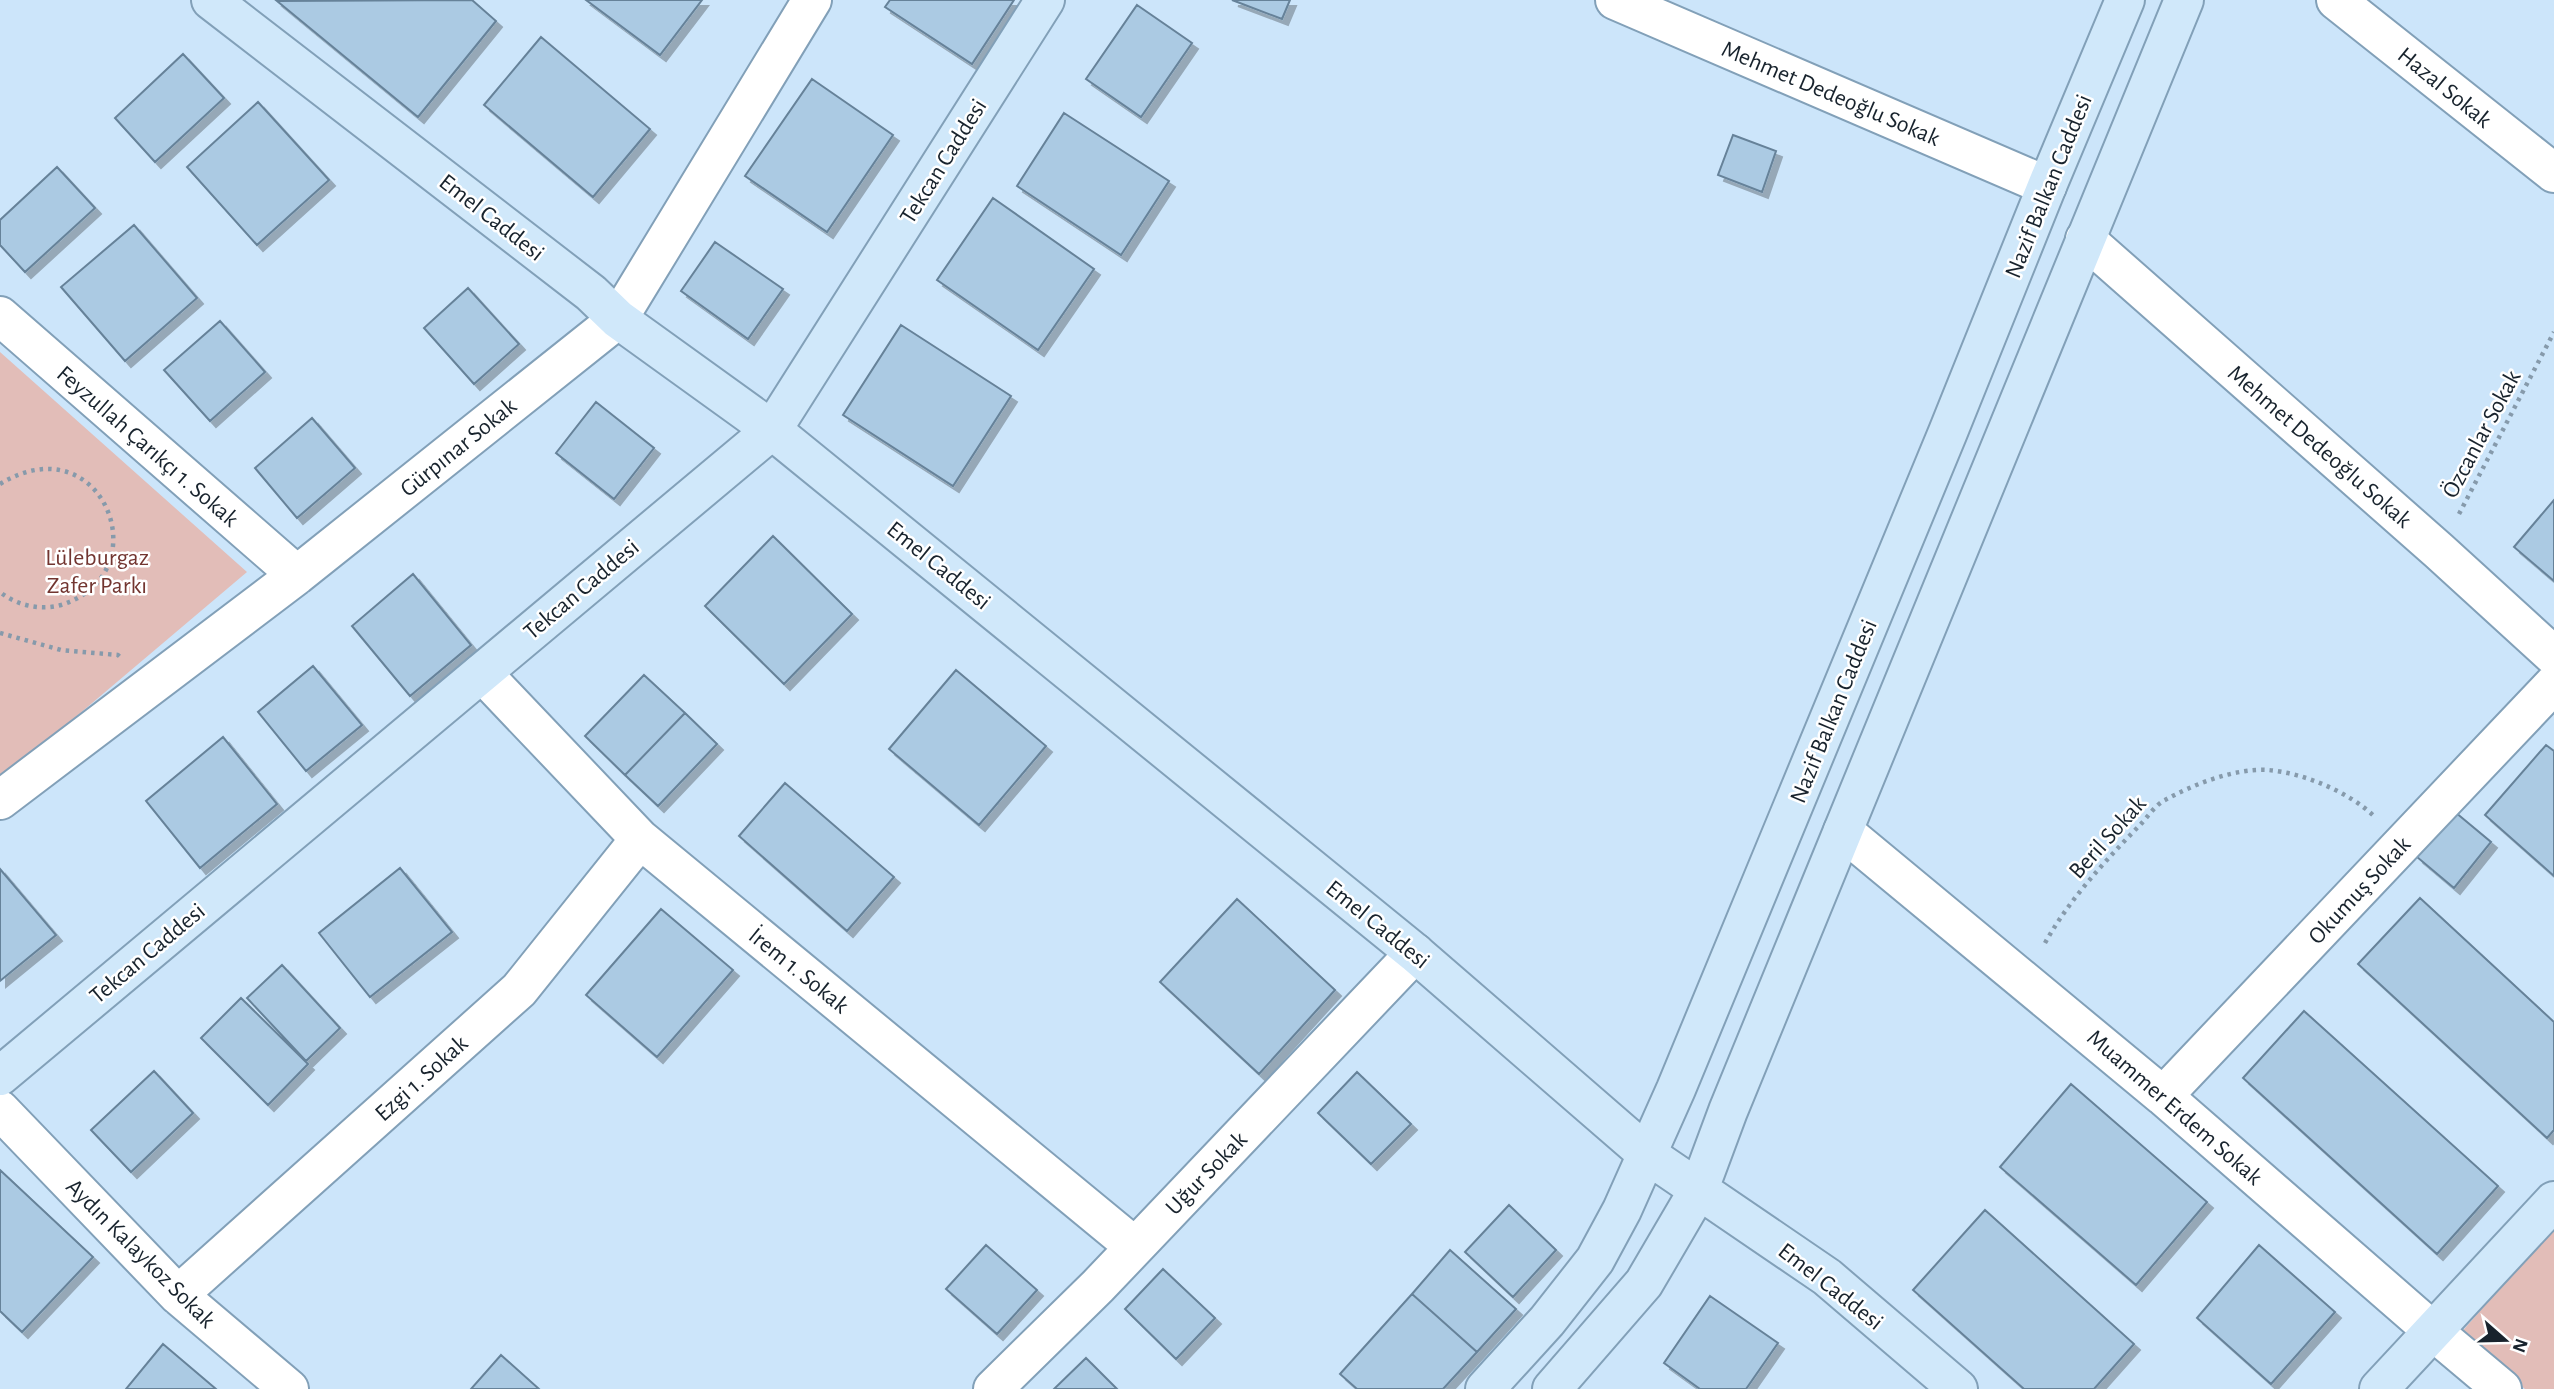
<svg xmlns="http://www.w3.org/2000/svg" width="2554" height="1389" font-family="'Alegreya Sans',sans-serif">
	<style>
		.green { fill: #e2bdb8 }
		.building { fill: #abcae3; stroke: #668299; stroke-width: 2; filter: url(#shadow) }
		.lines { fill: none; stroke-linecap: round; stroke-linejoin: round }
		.street-casing { stroke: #82a0b8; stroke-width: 42 }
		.secondary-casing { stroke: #82a0b8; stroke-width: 42 }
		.path { stroke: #869aab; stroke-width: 4.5; stroke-dasharray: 3.5 5; stroke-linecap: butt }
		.street { stroke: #fff; stroke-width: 38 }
		.secondary { stroke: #d0e8fa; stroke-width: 38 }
		.labels { text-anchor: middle; stroke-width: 5; stroke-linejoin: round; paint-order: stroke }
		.street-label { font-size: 24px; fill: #18232d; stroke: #fff }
		.park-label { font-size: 24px; fill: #723530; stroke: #fff }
	</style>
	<defs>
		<filter id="shadow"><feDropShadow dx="6" dy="6" stdDeviation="0" flood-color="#0004"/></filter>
	</defs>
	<rect width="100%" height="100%" fill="#cce5fa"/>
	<path class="green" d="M 0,352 L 247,572 L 0,781 Z
		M 2554,1226 L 2554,1389 L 2525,1389 L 2459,1335 Z"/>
	<path class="building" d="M 472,0 L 496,21 L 418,117 L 277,1 Z
		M 586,0 L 702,0 L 660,55 Z
		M 890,0 L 1014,0 L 972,64 L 885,7 Z
		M 1232,0 L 1290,0 L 1282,19 Z
		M 1137,5 L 1192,43 L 1141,117 L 1086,79 Z
		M 541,37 L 650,129 L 593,197 L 484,105 Z
		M 183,54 L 224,98 L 155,162 L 115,118 Z
		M 812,79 L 893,135 L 827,232 L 745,176 Z
		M 258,102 L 329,180 L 257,245 L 187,167 Z
		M 1064,113 L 1169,181 L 1121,255 L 1017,186 Z
		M 1733,135 L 1776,151 L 1762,192 L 1718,175 Z
		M 57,167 L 95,208 L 25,272 L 0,245 L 0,220 Z
		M 993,198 L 1094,269 L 1038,350 L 937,280 Z
		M 134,225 L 197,298 L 125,361 L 61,287 Z
		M 715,242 L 783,289 L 748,339 L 681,291 Z
		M 468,288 L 519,344 L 474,384 L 424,328 Z
		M 220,321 L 265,372 L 210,421 L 164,370 Z
		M 901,325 L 1011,396 L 953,486 L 843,415 Z
		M 596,402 L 654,448 L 614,499 L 556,453 Z
		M 312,418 L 355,468 L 297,518 L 255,468 Z
		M 2554,500 L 2554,581 L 2514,547 Z
		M 773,536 L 852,614 L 784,684 L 705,606 Z
		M 413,574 L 471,645 L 410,696 L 352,626 Z
		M 313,666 L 362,725 L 306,771 L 258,712 Z
		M 956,670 L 1046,746 L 979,825 L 889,749 Z
		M 644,675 L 685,713 L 625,775 L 585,736 Z
		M 685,713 L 717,744 L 658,806 L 625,775 Z
		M 223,737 L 277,804 L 200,868 L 146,801 Z
		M 2546,745 L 2554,751 L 2554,876 L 2485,815 Z
		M 785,783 L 894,877 L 847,931 L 739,836 Z
		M 2455,812 L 2491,842 L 2454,888 L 2417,857 Z
		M 400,868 L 452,932 L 370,997 L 319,933 Z
		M 0,869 L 56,935 L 0,981 Z
		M 2420,898 L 2554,1022 L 2554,1130 L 2547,1138 L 2358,964 Z
		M 1237,899 L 1335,990 L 1259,1074 L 1160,982 Z
		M 661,909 L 733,970 L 657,1057 L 586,995 Z
		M 282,965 L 340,1028 L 306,1061 L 247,998 Z
		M 241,998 L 308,1064 L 268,1105 L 201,1038 Z
		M 2304,1011 L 2498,1186 L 2437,1254 L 2243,1078 Z
		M 154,1071 L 193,1113 L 131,1172 L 91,1130 Z
		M 1357,1072 L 1411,1124 L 1371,1164 L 1318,1113 Z
		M 2071,1084 L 2207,1202 L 2136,1285 L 2000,1167 Z
		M 0,1170 L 93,1257 L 22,1332 L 0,1311 Z
		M 1509,1205 L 1556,1250 L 1513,1297 L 1465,1252 Z
		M 1985,1210 L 2134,1344 L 2094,1389 L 2024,1389 L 1913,1290 Z
		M 986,1245 L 1037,1290 L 997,1334 L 946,1289 Z
		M 2259,1245 L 2335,1312 L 2271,1384 L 2197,1318 Z
		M 1450,1250 L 1516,1309 L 1477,1352 L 1412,1294 Z
		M 1163,1269 L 1215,1318 L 1176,1359 L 1125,1309 Z
		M 1412,1294 L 1477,1352 L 1443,1389 L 1357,1389 L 1340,1374 Z
		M 1710,1296 L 1778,1343 L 1746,1389 L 1700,1389 L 1664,1363 Z
		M 163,1344 L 216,1389 L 126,1389 Z
		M 501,1355 L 539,1389 L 471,1389 Z
		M 1086,1358 L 1117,1389 L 1054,1389 Z"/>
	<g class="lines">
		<g class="street-casing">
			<path id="street" d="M 1615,0 L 2047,186
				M 2336,0 L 2554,173
				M 2085,239 L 2439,551 L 2554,656
				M 0,316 L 297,575
				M 482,673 L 640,839 L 1135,1247
				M 0,800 L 297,575 L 618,319 L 812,0
				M 1843,831 L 2163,1096 L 2434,1332 L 2502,1389
				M 2163,1096 L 2554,684
				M 0,1110 L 178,1295 L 289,1389
				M 178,1295 L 519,990 L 640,839
				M 993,1389 L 1098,1286 L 1415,953"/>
		</g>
		<g class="secondary-casing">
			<path id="secondary" d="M 211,0 L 591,293 L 618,319 L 772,430 L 1415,953 L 1648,1155 L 1827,1277 L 1958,1389
				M 0,1076 L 772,430 L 1045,0
				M 1485,1389 L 1547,1321 L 1595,1260 L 1622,1210 L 1676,1089 L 1948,432 L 2047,186 L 2125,0
				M 1552,1389 L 1644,1283 L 1699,1189 L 1728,1111 L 2184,0
				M 2379,1389 L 2554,1201"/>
		</g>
		<path class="path" d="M 0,484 C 103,421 162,574 61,605 C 40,611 16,605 0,592
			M 2459,514 L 2554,332
			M 0,633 L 61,650 L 118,655 L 121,658
			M 2045,943 C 2069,900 2104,862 2139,826 C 2147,818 2155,805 2165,800 C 2194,784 2235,768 2268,770 C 2304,773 2349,792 2375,817"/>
		<use href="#street" class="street"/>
		<use href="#secondary" class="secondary"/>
	</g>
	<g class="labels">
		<g class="street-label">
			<text transform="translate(2445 87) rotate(39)" y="8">Hazal Sokak</text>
			<text transform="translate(1831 93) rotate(23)" y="8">Mehmet Dedeoğlu Sokak</text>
			<text transform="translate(943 161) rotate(-58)" y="8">Tekcan Caddesi</text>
			<text transform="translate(2048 186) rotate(-68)" y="8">Nazif Balkan Caddesi</text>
			<text transform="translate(492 217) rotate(38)" y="8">Emel Caddesi</text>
			<text transform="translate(2481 434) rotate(-62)" y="8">Özcanlar Sokak</text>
			<text transform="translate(148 446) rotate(41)" y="8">Feyzullah Çarıkçı 1. Sokak</text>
			<text transform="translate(2320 446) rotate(41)" y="8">Mehmet Dedeoğlu Sokak</text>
			<text transform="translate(458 447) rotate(-39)" y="8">Gürpınar Sokak</text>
			<text transform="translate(939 565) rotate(39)" y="8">Emel Caddesi</text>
			<text transform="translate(581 589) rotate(-40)" y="8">Tekcan Caddesi</text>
			<text transform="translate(1833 711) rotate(-68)" y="8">Nazif Balkan Caddesi</text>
			<text transform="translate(2107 837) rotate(-48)" y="8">Beril Sokak</text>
			<text transform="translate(2359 890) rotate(-47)" y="8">Okumuş Sokak</text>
			<text transform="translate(1378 924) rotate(39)" y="8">Emel Caddesi</text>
			<text transform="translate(147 953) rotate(-40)" y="8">Tekcan Caddesi</text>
			<text transform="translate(799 970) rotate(39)" y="8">İrem 1. Sokak</text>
			<text transform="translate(421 1078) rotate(-42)" y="8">Ezgi 1. Sokak</text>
			<text transform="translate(2175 1107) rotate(41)" y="8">Muammer Erdem Sokak</text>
			<text transform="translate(1206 1173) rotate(-46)" y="8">Uğur Sokak</text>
			<text transform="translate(141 1253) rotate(45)" y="8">Aydın Kalaykoz Sokak</text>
			<text transform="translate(1831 1286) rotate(38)" y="8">Emel Caddesi</text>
		</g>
		<g class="park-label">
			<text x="97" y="565">Lüleburgaz<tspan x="97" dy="28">Zafer Parkı</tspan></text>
		</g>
	</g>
	<g transform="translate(2505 1340) rotate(110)" stroke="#ffffff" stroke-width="5" paint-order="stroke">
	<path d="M0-5L12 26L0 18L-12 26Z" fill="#18232d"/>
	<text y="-10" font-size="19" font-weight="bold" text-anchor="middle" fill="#18232d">N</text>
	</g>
</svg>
